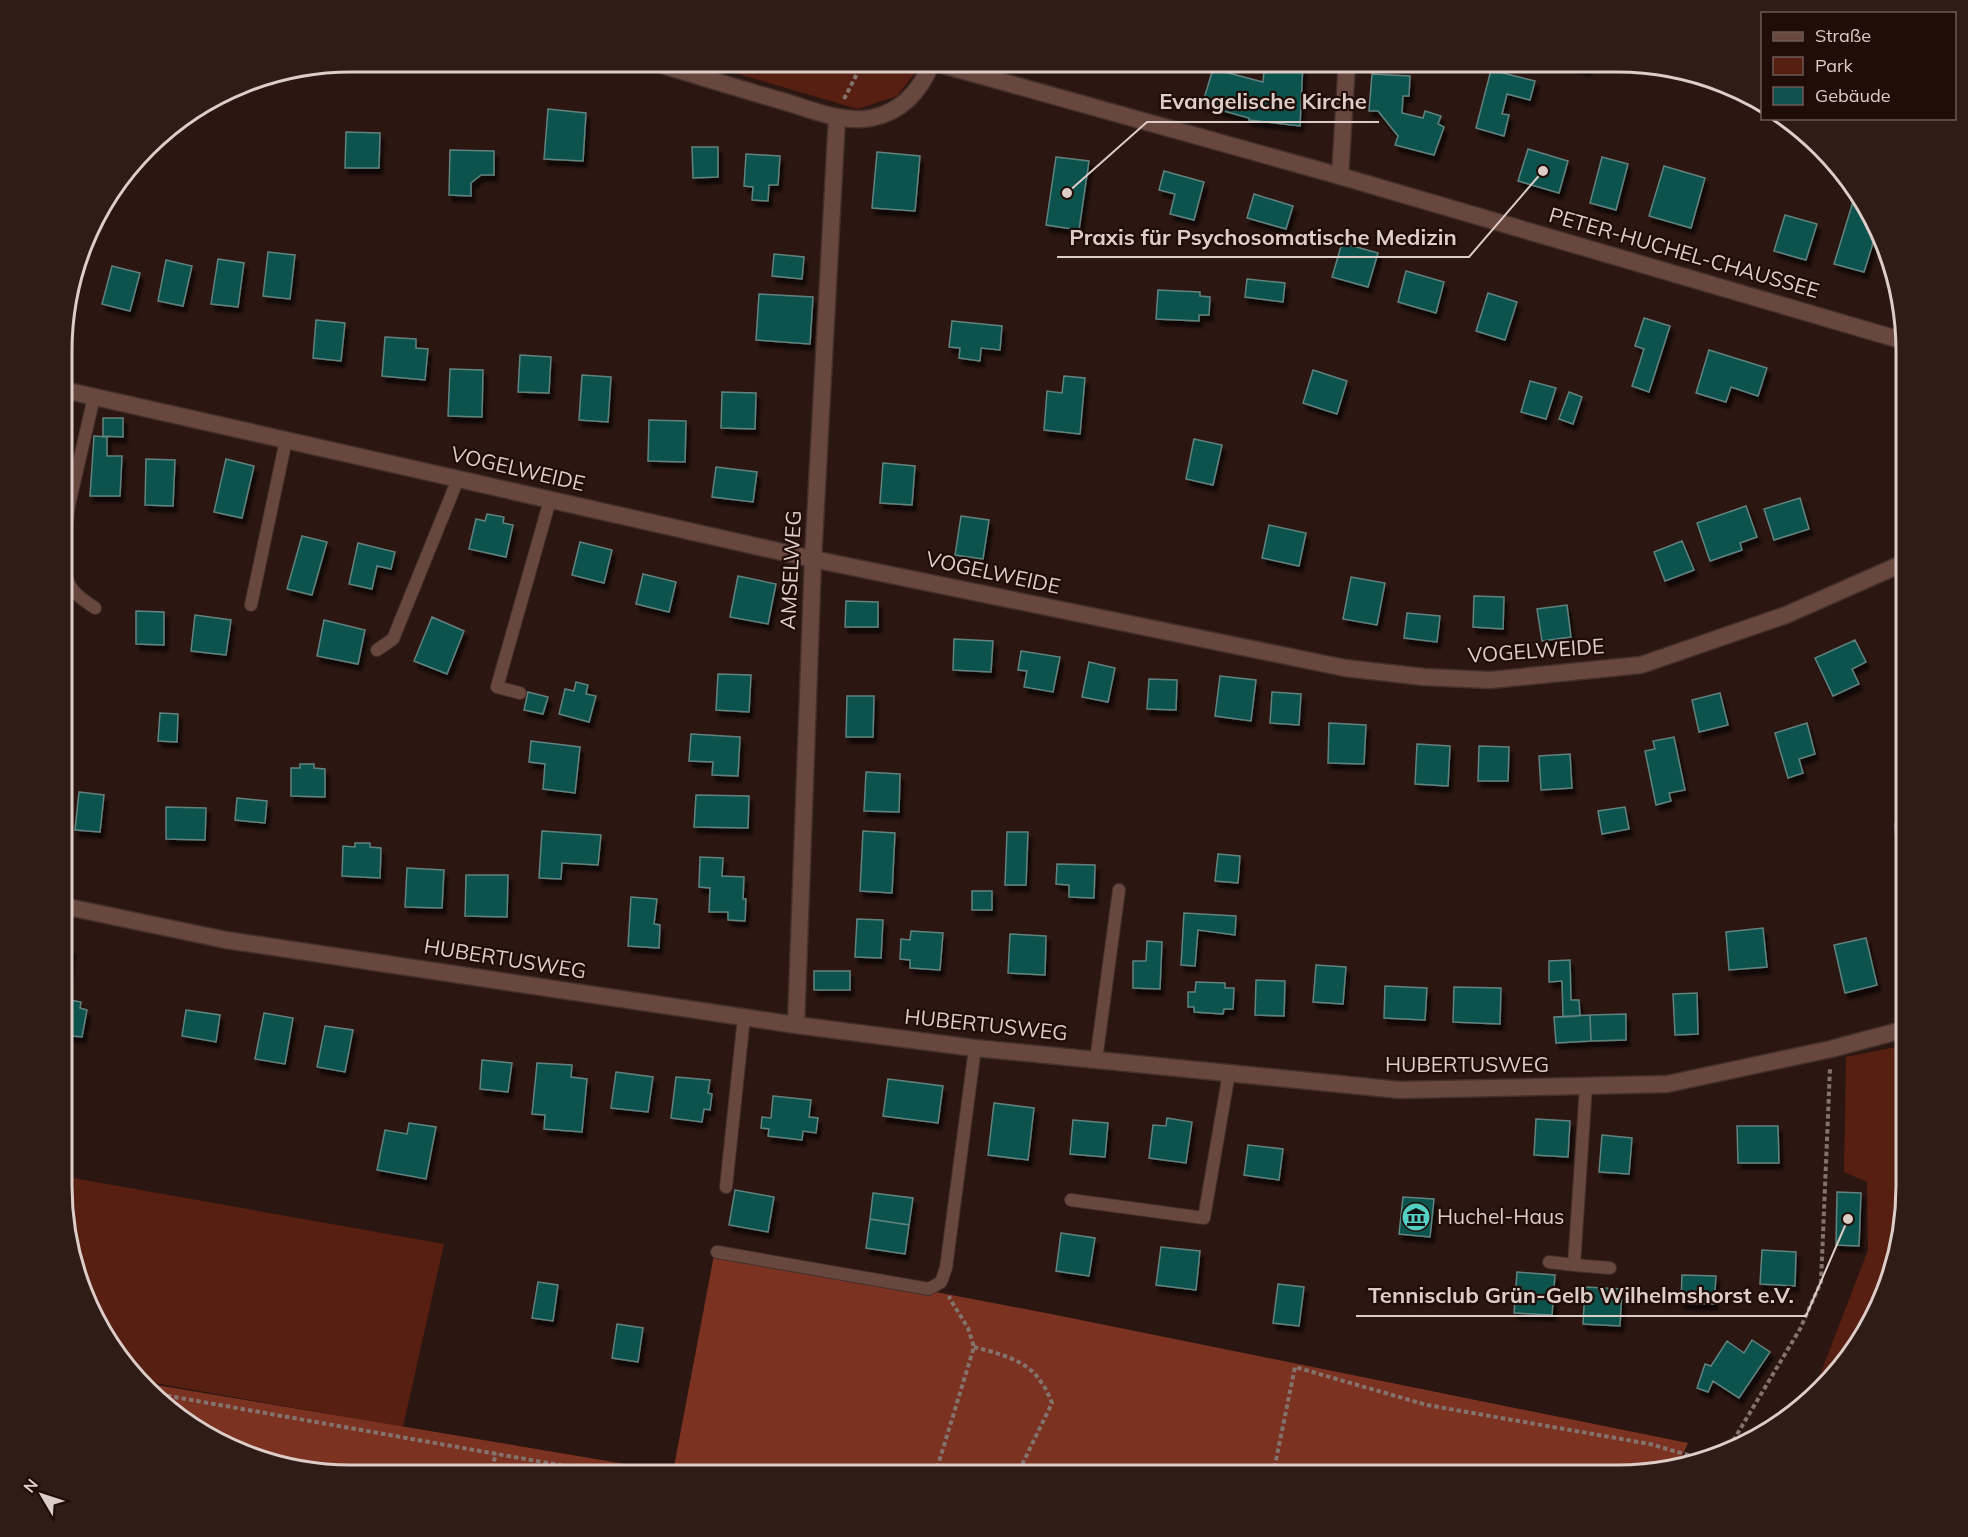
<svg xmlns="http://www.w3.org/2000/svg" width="1968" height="1537" font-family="Mulish,sans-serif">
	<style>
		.green { fill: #571f11 }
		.forest { fill: #7b3221 }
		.building { fill: #0f524e; stroke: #61827e; stroke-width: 1.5; filter: url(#shadow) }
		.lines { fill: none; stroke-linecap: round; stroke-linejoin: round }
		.service-casing { stroke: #44302b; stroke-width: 14 }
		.minor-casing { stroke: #44302b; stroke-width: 19 }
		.tertiary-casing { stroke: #44302b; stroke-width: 19 }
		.path { stroke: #84726d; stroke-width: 4; stroke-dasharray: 4.5 3; stroke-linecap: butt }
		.service { stroke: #68473f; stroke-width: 12 }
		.minor { stroke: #68473f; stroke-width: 16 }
		.tertiary { stroke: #68473f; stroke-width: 16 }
		.labels { text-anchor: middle; stroke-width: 4.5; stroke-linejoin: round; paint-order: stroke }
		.street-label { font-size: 21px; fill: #ddcdc9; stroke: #210d08 }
		.poi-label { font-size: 21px; fill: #ddcdc9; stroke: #210d08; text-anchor: start }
		.rim { fill: none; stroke: #ddcdc9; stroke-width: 3 }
		.leader { fill: none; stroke: #ddcdc9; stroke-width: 2 }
		.callout-dot { fill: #ddcdc9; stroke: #210d08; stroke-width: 2 }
		.callout-label { font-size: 22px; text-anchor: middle; font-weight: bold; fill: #ddcdc9; stroke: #210d08; stroke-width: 4.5; stroke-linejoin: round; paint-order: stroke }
	</style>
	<defs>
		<filter id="shadow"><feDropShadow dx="3.5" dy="6" stdDeviation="1.5" flood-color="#0009"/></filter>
	</defs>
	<rect width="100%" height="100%" fill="#2b1611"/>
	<path class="green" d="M 697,62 L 919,62 L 919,68 L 897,96 L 858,109 Z
		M 1906,1045 L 1906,1206 L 1884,1297 L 1835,1377 L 1817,1390 L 1815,1388 L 1868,1250 L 1867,1182 L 1844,1172 L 1846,1057 Z
		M 62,1176 L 444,1244 L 403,1427 L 143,1381 L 91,1315 L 62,1206 Z"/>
	<path class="forest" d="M 714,1255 L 941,1293 L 1051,1314 L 1688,1443 L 1679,1463 L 1617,1475 L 332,1475 L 240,1454 L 160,1404 L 144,1383 L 673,1472 Z"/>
	<path class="building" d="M 1265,62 L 1303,62 L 1300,126 L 1249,120 L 1249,118 L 1202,105 L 1213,69 L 1263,82 Z
		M 1573,62 L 1589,62 L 1587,70 L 1572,66 Z
		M 1491,70 L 1535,81 L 1530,100 L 1507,94 L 1502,114 L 1509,115 L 1504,136 L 1476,128 Z
		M 1372,74 L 1410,76 L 1409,96 L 1403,96 L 1402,113 L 1423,118 L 1425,111 L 1441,116 L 1438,124 L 1444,127 L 1434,155 L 1395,145 L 1398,136 L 1378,111 L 1369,111 Z
		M 548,109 L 586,113 L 583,161 L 544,159 Z
		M 346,132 L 380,133 L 379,168 L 345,168 Z
		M 692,147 L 718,147 L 718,177 L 693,178 Z
		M 1528,149 L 1568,161 L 1559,193 L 1518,181 Z
		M 450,150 L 494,151 L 494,175 L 481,175 L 471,183 L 471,196 L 449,195 Z
		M 877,152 L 920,156 L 915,211 L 872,208 Z
		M 746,154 L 780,156 L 778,185 L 769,185 L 768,201 L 752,200 L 753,187 L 744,186 Z
		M 1056,157 L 1089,161 L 1079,230 L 1046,225 Z
		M 1602,157 L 1628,164 L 1616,210 L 1590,203 Z
		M 1664,166 L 1705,178 L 1691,228 L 1649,216 Z
		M 1164,171 L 1204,182 L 1194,220 L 1170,214 L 1175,194 L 1159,190 Z
		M 1254,194 L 1293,206 L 1286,229 L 1247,218 Z
		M 1855,195 L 1878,227 L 1864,272 L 1834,264 Z
		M 1785,215 L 1817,224 L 1806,260 L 1774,251 Z
		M 1342,243 L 1378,253 L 1368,287 L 1332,277 Z
		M 268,252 L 295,255 L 290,299 L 263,296 Z
		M 774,254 L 804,257 L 802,279 L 772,276 Z
		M 218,259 L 244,263 L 238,307 L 211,304 Z
		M 166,260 L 192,266 L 183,306 L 158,301 Z
		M 112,266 L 140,273 L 130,311 L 102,304 Z
		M 1406,271 L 1444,282 L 1436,313 L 1398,302 Z
		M 1247,279 L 1285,283 L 1283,302 L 1245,297 Z
		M 1158,290 L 1200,292 L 1200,296 L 1210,297 L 1209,315 L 1199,315 L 1199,321 L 1156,319 Z
		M 1488,293 L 1517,302 L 1505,340 L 1476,331 Z
		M 759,294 L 813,297 L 810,344 L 756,340 Z
		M 1644,318 L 1670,326 L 1649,392 L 1632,386 L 1644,349 L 1635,346 Z
		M 316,320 L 345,323 L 341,361 L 313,358 Z
		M 952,321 L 1002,326 L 1000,350 L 981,348 L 980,361 L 959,358 L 960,348 L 949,347 Z
		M 385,337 L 416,339 L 416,348 L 428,349 L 425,380 L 382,376 Z
		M 1709,350 L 1767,368 L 1758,396 L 1731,387 L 1726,402 L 1696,393 Z
		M 520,355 L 551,357 L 549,393 L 518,392 Z
		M 450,369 L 483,370 L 482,417 L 448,416 Z
		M 1313,370 L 1347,381 L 1337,414 L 1303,403 Z
		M 582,375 L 611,377 L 608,422 L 579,420 Z
		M 1064,376 L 1085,378 L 1080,434 L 1044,430 L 1047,391 L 1062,393 Z
		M 1530,381 L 1556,388 L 1546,419 L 1521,412 Z
		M 722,392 L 756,393 L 755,429 L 721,428 Z
		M 1569,392 L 1582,397 L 1573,424 L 1559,419 Z
		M 103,418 L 123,418 L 123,437 L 103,436 Z
		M 649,420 L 686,421 L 685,462 L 648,461 Z
		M 94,436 L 107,437 L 107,456 L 122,456 L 120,496 L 90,496 Z
		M 1194,439 L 1222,445 L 1213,485 L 1186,479 Z
		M 146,459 L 175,460 L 173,506 L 145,505 Z
		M 226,459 L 254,466 L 242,518 L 214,512 Z
		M 883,463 L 915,466 L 912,505 L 880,503 Z
		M 716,467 L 757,472 L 753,502 L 712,497 Z
		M 1800,498 L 1809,529 L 1774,540 L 1764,509 Z
		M 1746,506 L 1757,537 L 1740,543 L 1742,550 L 1710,561 L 1697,523 Z
		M 487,514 L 504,517 L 503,523 L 513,525 L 506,557 L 469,549 L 476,519 L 485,521 Z
		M 961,516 L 989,520 L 983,559 L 955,555 Z
		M 1269,525 L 1306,533 L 1299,566 L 1262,558 Z
		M 302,536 L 327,542 L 312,595 L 287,589 Z
		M 1682,541 L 1694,570 L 1665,581 L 1654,552 Z
		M 580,542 L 612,550 L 604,583 L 572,575 Z
		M 358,543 L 395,552 L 391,569 L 377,566 L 372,589 L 349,584 Z
		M 643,574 L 676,582 L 669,612 L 636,604 Z
		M 738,576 L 776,584 L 768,624 L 730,617 Z
		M 1351,577 L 1385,583 L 1377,625 L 1343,619 Z
		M 1474,596 L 1504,597 L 1503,629 L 1473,627 Z
		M 846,601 L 878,602 L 878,627 L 845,627 Z
		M 1567,605 L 1571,637 L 1542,641 L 1537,609 Z
		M 1904,607 L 1906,607 L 1906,634 L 1903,634 Z
		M 136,611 L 164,612 L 164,645 L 136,644 Z
		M 1407,613 L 1440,616 L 1437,642 L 1404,638 Z
		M 195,615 L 231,620 L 226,655 L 191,651 Z
		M 432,617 L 464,631 L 447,674 L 414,661 Z
		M 324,620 L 365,630 L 358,664 L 317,656 Z
		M 954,639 L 993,641 L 991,672 L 953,670 Z
		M 1855,640 L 1866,662 L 1852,669 L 1859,684 L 1833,696 L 1815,658 Z
		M 1021,651 L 1060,657 L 1053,692 L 1024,687 L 1027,671 L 1018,670 Z
		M 1089,662 L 1115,668 L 1108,702 L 1082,697 Z
		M 718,674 L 751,675 L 749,712 L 716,710 Z
		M 1220,676 L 1256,680 L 1251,721 L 1215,716 Z
		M 1149,679 L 1177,680 L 1176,710 L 1147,709 Z
		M 576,682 L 588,685 L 586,694 L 596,696 L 589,722 L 559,714 L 565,689 L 574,691 Z
		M 528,692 L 548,697 L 543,714 L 524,710 Z
		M 1272,692 L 1301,694 L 1299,725 L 1270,723 Z
		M 1720,693 L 1728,725 L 1699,732 L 1692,700 Z
		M 847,696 L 874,696 L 873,737 L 846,737 Z
		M 160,713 L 178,714 L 177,742 L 158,741 Z
		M 1329,723 L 1366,725 L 1364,764 L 1328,763 Z
		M 1807,723 L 1815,754 L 1799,759 L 1803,773 L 1788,778 L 1775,733 Z
		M 691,734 L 740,737 L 738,776 L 712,775 L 713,762 L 689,761 Z
		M 1674,737 L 1685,790 L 1669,793 L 1671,801 L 1656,805 L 1645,751 L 1655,749 L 1653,741 Z
		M 531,741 L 580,747 L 575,793 L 543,789 L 545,764 L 529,762 Z
		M 1417,744 L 1450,746 L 1448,786 L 1415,784 Z
		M 1479,746 L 1509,747 L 1508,781 L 1478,781 Z
		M 1896,753 L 1906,753 L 1906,790 L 1896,791 Z
		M 1570,754 L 1572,788 L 1541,790 L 1539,756 Z
		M 300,764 L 314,764 L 314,768 L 325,769 L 325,797 L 291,796 L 291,768 L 300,768 Z
		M 866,772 L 900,774 L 899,812 L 864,811 Z
		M 79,792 L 104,795 L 100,832 L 75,830 Z
		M 696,795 L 749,796 L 748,828 L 694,827 Z
		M 237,798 L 267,801 L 265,823 L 235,820 Z
		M 166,807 L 206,808 L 205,840 L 166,839 Z
		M 1625,807 L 1629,829 L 1602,834 L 1598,811 Z
		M 1906,823 L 1906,859 L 1897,860 L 1895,824 Z
		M 542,831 L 601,835 L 598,865 L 562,863 L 561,879 L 539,878 Z
		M 863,831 L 895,833 L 892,893 L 860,891 Z
		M 1007,832 L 1028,832 L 1026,885 L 1005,885 Z
		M 355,843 L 370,843 L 370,847 L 381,848 L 380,878 L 342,876 L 343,846 L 355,847 Z
		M 1218,854 L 1240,856 L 1238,883 L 1215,881 Z
		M 700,857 L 723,858 L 722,876 L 744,877 L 743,899 L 746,899 L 745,921 L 728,920 L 728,912 L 709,912 L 710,888 L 699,887 Z
		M 1057,864 L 1095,865 L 1094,898 L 1069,897 L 1069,885 L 1056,884 Z
		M 407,868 L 444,870 L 442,908 L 405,907 Z
		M 466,875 L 508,875 L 507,917 L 465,916 Z
		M 972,891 L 992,891 L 992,910 L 972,910 Z
		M 631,897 L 657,899 L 654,924 L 660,925 L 659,948 L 628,946 Z
		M 1184,913 L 1236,916 L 1235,935 L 1198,930 L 1195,966 L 1181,965 Z
		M 857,919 L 883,920 L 881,958 L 855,957 Z
		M 1763,928 L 1767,967 L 1729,970 L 1726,932 Z
		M 911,931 L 943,933 L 940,970 L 910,968 L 910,960 L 900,959 L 901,939 L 910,940 Z
		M 1010,934 L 1046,936 L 1045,975 L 1008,973 Z
		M 1866,938 L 1877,985 L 1845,993 L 1834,945 Z
		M 1147,941 L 1162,942 L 1160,989 L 1133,988 L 1133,961 L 1146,961 Z
		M 63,948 L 72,949 L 68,980 L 63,980 Z
		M 1570,960 L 1571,1000 L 1579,1000 L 1580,1016 L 1563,1017 L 1562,981 L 1549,982 L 1549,961 Z
		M 1316,965 L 1346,967 L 1343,1004 L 1313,1002 Z
		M 814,971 L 850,971 L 850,990 L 814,990 Z
		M 1256,980 L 1285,981 L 1284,1016 L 1255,1015 Z
		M 1196,982 L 1225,983 L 1225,988 L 1234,988 L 1233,1009 L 1224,1009 L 1223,1014 L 1194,1012 L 1194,1007 L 1188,1007 L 1188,992 L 1195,992 Z
		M 1385,986 L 1427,988 L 1425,1020 L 1384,1018 Z
		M 1454,987 L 1501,988 L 1500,1024 L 1453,1022 Z
		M 1697,993 L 1698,1034 L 1675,1035 L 1673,994 Z
		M 70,1000 L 81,1002 L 80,1008 L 87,1010 L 82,1037 L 63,1035 L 63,1004 L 69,1005 Z
		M 186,1010 L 220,1015 L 216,1042 L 182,1036 Z
		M 264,1013 L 293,1018 L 285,1064 L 255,1059 Z
		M 1626,1014 L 1626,1040 L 1591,1041 L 1590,1015 Z
		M 1590,1015 L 1591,1041 L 1556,1043 L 1554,1017 Z
		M 325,1026 L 353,1030 L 345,1072 L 317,1067 Z
		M 482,1060 L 512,1063 L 508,1092 L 480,1089 Z
		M 537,1063 L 572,1065 L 571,1077 L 587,1079 L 582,1132 L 544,1129 L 545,1115 L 532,1114 Z
		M 616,1072 L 653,1077 L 648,1112 L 611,1108 Z
		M 676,1077 L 710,1080 L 708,1093 L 712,1094 L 710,1110 L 704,1109 L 702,1122 L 671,1118 Z
		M 888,1079 L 943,1086 L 938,1123 L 883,1116 Z
		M 773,1096 L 811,1100 L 809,1117 L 818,1118 L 816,1133 L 803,1131 L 802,1140 L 768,1136 L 769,1129 L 761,1128 L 762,1117 L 771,1118 Z
		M 994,1103 L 1034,1108 L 1028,1160 L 988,1155 Z
		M 1167,1118 L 1192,1122 L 1186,1163 L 1149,1158 L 1153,1125 L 1166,1126 Z
		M 1536,1119 L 1570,1121 L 1568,1157 L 1534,1155 Z
		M 1073,1120 L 1108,1123 L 1105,1157 L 1070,1154 Z
		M 409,1123 L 436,1127 L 426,1179 L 377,1170 L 385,1130 L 407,1134 Z
		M 1737,1126 L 1778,1126 L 1779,1163 L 1738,1163 Z
		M 1602,1135 L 1632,1138 L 1629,1174 L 1599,1172 Z
		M 1248,1145 L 1283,1149 L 1279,1180 L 1244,1175 Z
		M 735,1190 L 774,1197 L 768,1232 L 729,1225 Z
		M 1837,1192 L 1861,1193 L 1859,1246 L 1836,1245 Z
		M 873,1193 L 913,1198 L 909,1225 L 870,1219 Z
		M 1403,1197 L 1434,1199 L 1430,1237 L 1399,1234 Z
		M 870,1219 L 909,1225 L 905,1254 L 866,1248 Z
		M 1061,1233 L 1095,1238 L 1089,1276 L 1056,1271 Z
		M 1161,1247 L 1200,1251 L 1196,1290 L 1156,1285 Z
		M 1762,1250 L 1796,1252 L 1795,1286 L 1760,1284 Z
		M 1517,1272 L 1555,1275 L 1552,1315 L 1514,1313 Z
		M 1682,1275 L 1716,1276 L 1714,1304 L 1681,1303 Z
		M 538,1282 L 558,1285 L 553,1321 L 532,1318 Z
		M 1278,1284 L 1304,1287 L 1299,1326 L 1273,1323 Z
		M 1585,1287 L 1622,1289 L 1620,1326 L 1583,1324 Z
		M 617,1324 L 643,1328 L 638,1362 L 612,1358 Z
		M 1752,1340 L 1770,1352 L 1739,1398 L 1713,1381 L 1708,1392 L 1697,1388 L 1705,1364 L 1711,1366 L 1727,1341 L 1744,1353 Z"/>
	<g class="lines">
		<g class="service-casing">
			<path id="service" d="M 64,543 L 69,505 L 94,397
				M 64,562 C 66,588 74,594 95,608
				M 251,605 L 286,440
				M 377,650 L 393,639 L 458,479
				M 520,693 L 497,687 L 550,500
				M 1096,1060 L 1119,890
				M 1586,1086 L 1574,1265 L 1610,1268
				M 726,1187 L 744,1017
				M 1071,1200 L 1204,1218 L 1229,1073
				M 717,1252 L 929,1289 L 941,1282 L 946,1268 L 975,1048
				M 1549,1262 L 1574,1265"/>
		</g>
		<g class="minor-casing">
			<path id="minor" d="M 1340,176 L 1347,62
				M 64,390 L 813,559 L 1345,668 L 1424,677 L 1490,680 L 1641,665 L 1786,615 L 1906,562
				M 63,906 L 226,940 L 796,1025 L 975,1048 L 1400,1090 L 1667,1084 L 1831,1049 L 1906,1029
				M 796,1025 L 813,559 L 837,117"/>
		</g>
		<g class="tertiary-casing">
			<path id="tertiary" d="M 652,62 C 698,76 743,90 789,103 C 814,111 844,123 871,118 C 902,112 921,90 932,62
				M 932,62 L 1340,176 L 1904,341"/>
		</g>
		<path class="path" d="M 844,99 L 863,62
			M 974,1347 C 997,1353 1028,1360 1041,1382 C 1046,1388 1049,1396 1052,1403 L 1017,1475
			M 152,1393 L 616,1475
			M 487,1475 L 497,1454
			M 935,1475 L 974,1347 L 968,1328 L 950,1299 L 949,1296
			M 1273,1475 L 1295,1367 L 1427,1405 L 1650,1444 L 1695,1457 L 1733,1441 L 1800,1329 L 1821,1282 L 1830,1068"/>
		<use href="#service" class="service"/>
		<use href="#minor" class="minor"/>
		<use href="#tertiary" class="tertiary"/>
	</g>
	<defs>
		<g id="museum-disc" transform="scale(1.5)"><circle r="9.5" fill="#55cec4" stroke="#210d08"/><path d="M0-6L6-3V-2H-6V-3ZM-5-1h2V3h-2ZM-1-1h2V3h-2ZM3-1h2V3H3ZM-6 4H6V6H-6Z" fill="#111"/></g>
	</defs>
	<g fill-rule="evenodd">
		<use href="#museum-disc" x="1416" y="1217"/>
	</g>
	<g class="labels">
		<g class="street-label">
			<text transform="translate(1684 253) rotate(16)" y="7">PETER-HUCHEL-CHAUSSEE</text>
			<text transform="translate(518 469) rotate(13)" y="7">VOGELWEIDE</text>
			<text transform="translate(791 570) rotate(-87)" y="7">AMSELWEG</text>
			<text transform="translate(993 573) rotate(12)" y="7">VOGELWEIDE</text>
			<text transform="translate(1536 651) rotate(-4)" y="7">VOGELWEIDE</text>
			<text transform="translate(505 959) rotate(9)" y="7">HUBERTUSWEG</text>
			<text transform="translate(986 1025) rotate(6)" y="7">HUBERTUSWEG</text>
			<text x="1467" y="1072">HUBERTUSWEG</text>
		</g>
		<g class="poi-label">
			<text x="1437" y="1224">Huchel-Haus</text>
		</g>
	</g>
	<path d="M0 0H1968V1537H0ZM351 72H1617A279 279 0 0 1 1896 351V1186A279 279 0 0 1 1617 1465H351A279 279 0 0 1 72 1186V351A279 279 0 0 1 351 72Z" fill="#301c17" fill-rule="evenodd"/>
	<path class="rim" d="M351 72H1617A279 279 0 0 1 1896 351V1186A279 279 0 0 1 1617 1465H351A279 279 0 0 1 72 1186V351A279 279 0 0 1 351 72Z"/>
	<path class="leader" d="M1067 193L1147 122H1379M1543 171L1469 257H1057M1848 1219L1806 1316H1356"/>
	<g class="callout-dot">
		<circle cx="1067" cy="193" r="6"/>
		<circle cx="1543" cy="171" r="6"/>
		<circle cx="1848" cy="1219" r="6"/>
	</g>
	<g class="callout-label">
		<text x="1263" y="109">Evangelische Kirche</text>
		<text x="1263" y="245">Praxis für Psychosomatische Medizin</text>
		<text x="1581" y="1303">Tennisclub Grün-Gelb Wilhelmshorst e.V.</text>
	</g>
	<rect x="1761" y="12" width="195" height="108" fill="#210d08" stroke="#6c5a55" stroke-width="1.5"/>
	<rect x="1773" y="32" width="30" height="9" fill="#68473f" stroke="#6c5a55" stroke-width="1.5"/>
	<text x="1815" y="42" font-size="18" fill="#ddcdc9">Straße</text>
	<rect x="1773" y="57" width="30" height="18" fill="#571f11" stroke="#6c5a55" stroke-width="1.5"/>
	<text x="1815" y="72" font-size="18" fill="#ddcdc9">Park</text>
	<rect x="1773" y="87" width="30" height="18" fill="#0f524e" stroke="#6c5a55" stroke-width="1.5"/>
	<text x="1815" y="102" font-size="18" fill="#ddcdc9">Gebäude</text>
	<g transform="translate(42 1495) rotate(309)" stroke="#210d08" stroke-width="4.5" paint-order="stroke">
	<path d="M0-4.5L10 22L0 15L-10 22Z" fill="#ddcdc9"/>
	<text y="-9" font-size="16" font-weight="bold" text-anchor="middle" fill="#ddcdc9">N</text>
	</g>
</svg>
